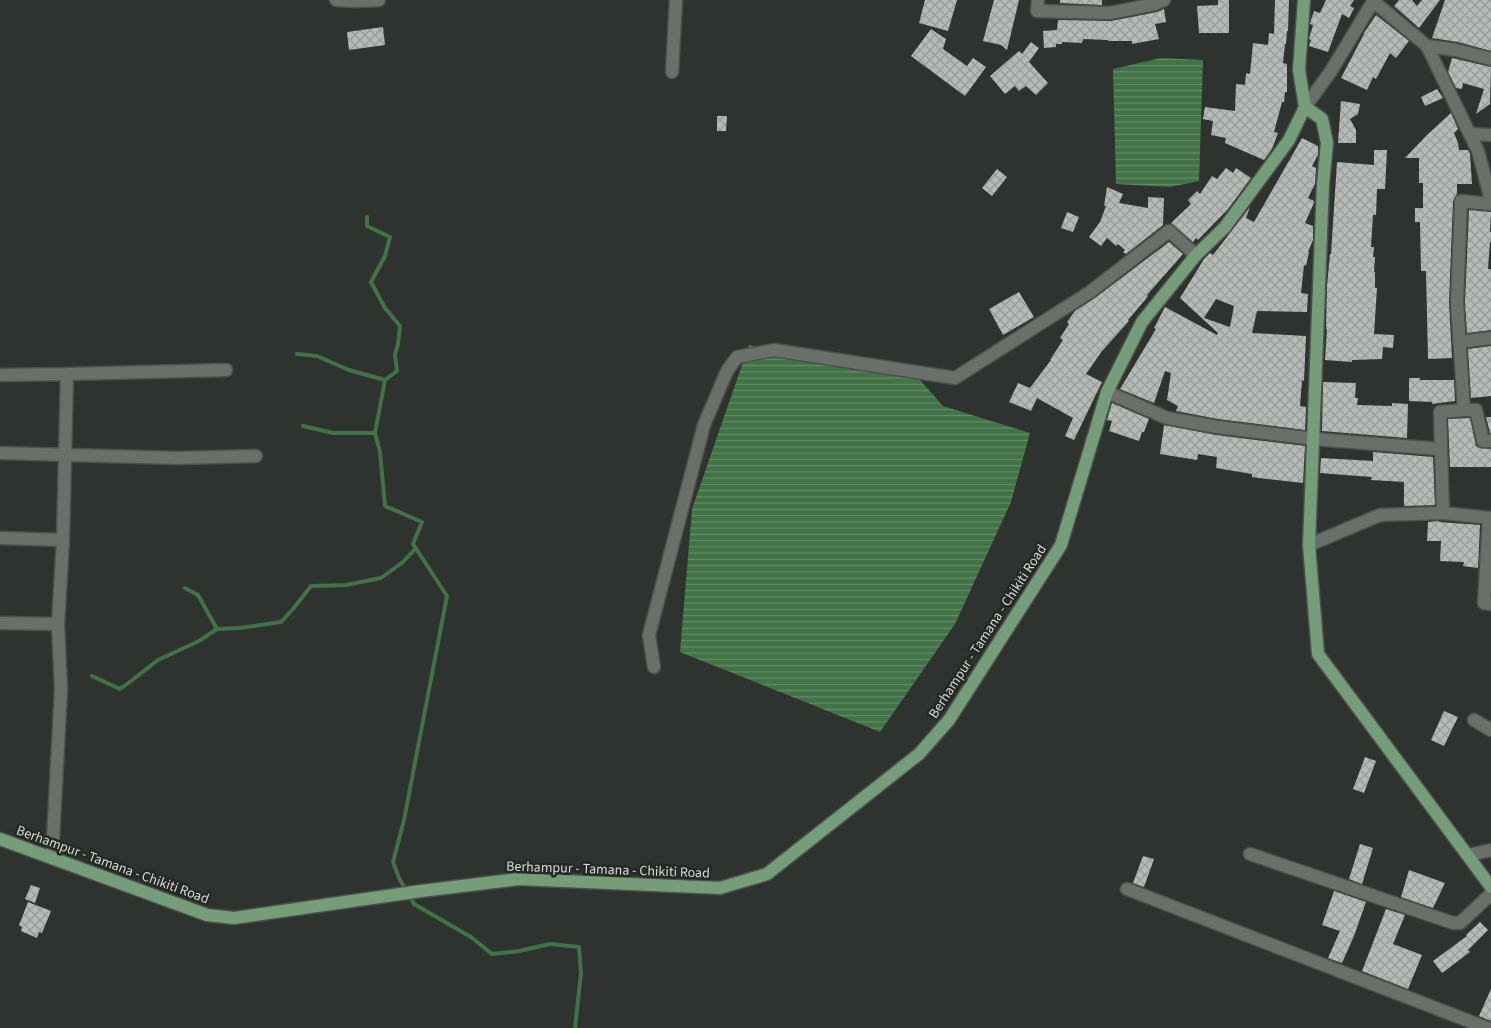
<svg xmlns="http://www.w3.org/2000/svg" width="1491" height="1028" font-family="'Source Sans 3',sans-serif">
	<style>
		.water { fill: url(#water-rules) }
		.lines { fill: none; stroke-linecap: round; stroke-linejoin: round }
		.stream { stroke: #417347; stroke-width: 4 }
		.building { fill: url(#building-cross-hatch); fill-rule: evenodd }
		.street-casing { stroke: #4d504d; stroke-width: 15 }
		.primary-casing { stroke: #4d504d; stroke-width: 15 }
		.street { stroke: #6a6f6a; stroke-width: 12 }
		.primary { stroke: #759d7a; stroke-width: 12 }
		.labels { text-anchor: middle; stroke-width: 5; stroke-linejoin: round; paint-order: stroke }
		.street-label { font-size: 14px; fill: #d7d9d7; stroke: #252925 }
	</style>
	<defs>
		<pattern id="water-rules" width="6" height="5" patternUnits="userSpaceOnUse" patternTransform="scale(1.25)"><rect width="6" height="5" fill="#417347"/><path d="M0 2.5h6" fill="none" stroke="#658d69"/></pattern>
		<pattern id="building-cross-hatch" width="8" height="8" patternUnits="userSpaceOnUse" patternTransform="scale(1.25)"><rect width="8" height="8" fill="#b4bab5"/><path d="M0 0l8 8M0 8l8-8" fill="none" stroke="#979c98"/></pattern>
	</defs>
	<rect width="100%" height="100%" fill="#2f332f"/>
	<path class="water" d="M 1161,58 L 1203,60 L 1199,181 L 1170,187 L 1116,184 L 1113,69 Z
		M 749,345 L 920,380 L 943,406 L 1030,433 L 1011,502 L 955,624 L 880,732 L 680,652 L 692,509 Z"/>
	<g class="lines">
		<path class="stream" d="M 367,217 L 367,226 L 390,237 L 385,256 L 371,282 L 385,308 L 400,326 L 398,344 L 395,354 L 397,371 L 385,380 L 375,433 L 380,452 L 385,506 L 422,522 L 413,544 L 447,596 L 404,820 L 393,862 L 399,878 L 414,904 L 471,937 L 492,954 L 519,951 L 550,944 L 579,947 L 581,973 L 575,1028
			M 297,354 L 317,356 L 349,370 L 385,380
			M 303,426 L 333,433 L 375,433
			M 185,588 L 198,595 L 217,629 L 240,628 L 281,622 L 293,609 L 311,586 L 346,585 L 381,578 L 403,562 L 416,548
			M 92,676 L 120,689 L 131,681 L 158,660 L 199,641 L 217,629"/>
	</g>
	<path class="building" d="M 925,0 L 957,0 L 948,31 L 919,23 Z
		M 994,0 L 1019,0 L 1007,50 L 1001,45 L 983,41 Z
		M 1060,0 L 1102,0 L 1102,5 L 1060,3 Z
		M 1218,0 L 1229,0 L 1229,33 L 1199,33 L 1197,6 L 1218,5 Z
		M 1275,0 L 1289,0 L 1288,31 L 1287,31 L 1286,44 L 1285,44 L 1283,63 L 1287,64 L 1287,92 L 1285,92 L 1284,102 L 1282,102 L 1274,132 L 1278,133 L 1272,149 L 1264,160 L 1225,143 L 1226,138 L 1211,135 L 1213,121 L 1203,119 L 1205,107 L 1235,111 L 1236,84 L 1245,85 L 1246,73 L 1250,74 L 1253,43 L 1268,45 L 1269,33 L 1274,34 Z
		M 1326,0 L 1354,0 L 1350,6 L 1354,8 L 1349,18 L 1342,14 L 1328,52 L 1309,46 L 1311,40 L 1309,39 L 1313,25 L 1310,24 L 1311,20 L 1314,11 L 1320,13 Z
		M 1399,0 L 1412,0 L 1417,6 L 1422,0 L 1440,0 L 1419,28 L 1394,6 Z
		M 1445,0 L 1491,0 L 1491,51 L 1458,42 L 1432,38 Z
		M 1164,9 L 1166,22 L 1155,24 L 1159,39 L 1132,44 L 1132,41 L 1108,41 L 1108,40 L 1083,39 L 1082,43 L 1062,42 L 1062,44 L 1056,44 L 1056,47 L 1044,48 L 1043,31 L 1057,30 L 1058,20 L 1111,21 L 1157,12 Z
		M 1376,15 L 1409,41 L 1396,58 L 1390,53 L 1376,79 L 1373,77 L 1367,90 L 1341,78 L 1364,34 L 1364,33 Z
		M 383,27 L 385,45 L 349,50 L 347,32 Z
		M 931,29 L 946,39 L 943,49 L 967,66 L 973,58 L 986,67 L 965,96 L 911,56 Z
		M 1031,42 L 1039,48 L 1029,62 L 1048,83 L 1036,95 L 1026,86 L 1019,91 L 1015,86 L 1005,94 L 990,76 L 1019,51 L 1022,54 Z
		M 1452,58 L 1491,67 L 1490,104 L 1476,114 L 1484,89 L 1463,83 L 1462,89 L 1456,88 L 1448,72 Z
		M 1437,89 L 1443,98 L 1425,106 L 1421,97 Z
		M 1341,101 L 1360,104 L 1358,114 L 1350,119 L 1356,130 L 1356,143 L 1338,143 Z
		M 1451,113 L 1458,129 L 1454,133 L 1458,143 L 1459,150 L 1468,150 L 1470,154 L 1472,184 L 1457,184 L 1457,194 L 1453,201 L 1449,303 L 1452,358 L 1428,359 L 1426,271 L 1421,271 L 1420,222 L 1415,222 L 1415,208 L 1423,208 L 1423,183 L 1419,183 L 1419,158 L 1405,158 L 1427,135 Z
		M 717,116 L 727,116 L 726,131 L 717,131 Z
		M 1302,138 L 1318,146 L 1318,155 L 1312,166 L 1316,168 L 1315,184 L 1308,198 L 1314,201 L 1314,203 L 1305,223 L 1313,226 L 1313,240 L 1308,252 L 1309,252 L 1306,266 L 1304,265 L 1301,293 L 1308,294 L 1307,312 L 1257,311 L 1252,333 L 1306,336 L 1304,381 L 1302,380 L 1300,406 L 1306,407 L 1305,430 L 1218,419 L 1176,411 L 1178,406 L 1167,400 L 1171,373 L 1165,371 L 1154,403 L 1120,389 L 1156,329 L 1154,328 L 1165,307 L 1217,335 L 1218,333 L 1180,298 L 1204,259 L 1210,253 L 1213,255 L 1250,207 L 1246,218 L 1254,222 ZM 1216,299 L 1234,306 L 1230,327 L 1204,318 Z
		M 1374,150 L 1387,150 L 1385,189 L 1377,189 L 1376,215 L 1373,215 L 1371,247 L 1374,247 L 1373,257 L 1375,257 L 1374,272 L 1375,272 L 1375,288 L 1377,288 L 1374,334 L 1394,335 L 1393,348 L 1383,347 L 1382,359 L 1352,360 L 1352,362 L 1325,360 L 1327,329 L 1326,329 L 1327,286 L 1330,254 L 1331,254 L 1337,162 L 1374,165 Z
		M 1226,168 L 1233,173 L 1236,168 L 1251,178 L 1228,209 L 1198,240 L 1196,238 L 1193,242 L 1171,223 L 1191,204 L 1188,200 L 1197,191 L 1200,194 L 1212,176 L 1217,179 Z
		M 997,169 L 1007,177 L 992,196 L 982,188 Z
		M 1107,187 L 1123,194 L 1119,203 L 1148,208 L 1148,197 L 1164,198 L 1163,225 L 1126,254 L 1123,252 L 1125,250 L 1118,244 L 1116,246 L 1107,238 L 1101,246 L 1089,237 L 1100,222 L 1106,206 L 1104,206 Z
		M 1469,210 L 1491,212 L 1490,232 L 1491,232 L 1491,242 L 1490,242 L 1488,269 L 1491,269 L 1491,330 L 1467,333 L 1465,303 Z
		M 1067,212 L 1079,217 L 1073,232 L 1061,228 Z
		M 1169,242 L 1183,254 L 1147,295 L 1148,296 L 1145,300 L 1128,320 L 1129,321 L 1102,351 L 1086,374 L 1102,382 L 1074,440 L 1065,436 L 1073,418 L 1037,398 L 1031,411 L 1009,402 L 1018,383 L 1030,388 L 1051,360 L 1050,360 L 1063,340 L 1060,338 L 1069,324 L 1067,322 L 1075,311 L 1095,298 Z
		M 1019,292 L 1034,317 L 1003,335 L 989,309 Z
		M 1491,346 L 1491,396 L 1471,398 L 1468,349 Z
		M 1409,378 L 1420,378 L 1420,380 L 1454,380 L 1455,401 L 1432,404 L 1432,402 L 1409,401 Z
		M 1323,382 L 1356,383 L 1355,398 L 1358,398 L 1357,405 L 1392,406 L 1392,403 L 1408,404 L 1407,438 L 1322,431 Z
		M 1112,403 L 1149,419 L 1144,432 L 1142,432 L 1139,441 L 1109,431 L 1112,421 L 1107,420 Z
		M 1486,417 L 1491,417 L 1491,433 L 1490,433 Z
		M 1470,418 L 1476,446 L 1480,448 L 1491,449 L 1491,467 L 1450,467 L 1448,419 Z
		M 1164,425 L 1216,435 L 1305,446 L 1303,483 L 1267,479 L 1252,477 L 1252,474 L 1216,468 L 1217,457 L 1198,454 L 1197,460 L 1160,454 Z
		M 1373,452 L 1433,457 L 1435,505 L 1404,506 L 1404,482 L 1371,480 L 1372,477 L 1320,473 L 1321,458 L 1373,461 Z
		M 1439,521 L 1439,522 L 1480,525 L 1478,568 L 1463,566 L 1464,562 L 1440,561 L 1441,541 L 1427,541 L 1428,522 Z
		M 1444,711 L 1458,717 L 1444,746 L 1431,740 Z
		M 1365,757 L 1376,761 L 1364,793 L 1353,789 Z
		M 1360,844 L 1373,848 L 1362,884 L 1349,879 Z
		M 1143,856 L 1154,859 L 1144,887 L 1133,883 Z
		M 1409,870 L 1445,883 L 1433,908 L 1401,897 Z
		M 31,885 L 40,888 L 35,903 L 25,899 Z
		M 1334,891 L 1366,902 L 1354,936 L 1342,963 L 1328,958 L 1340,931 L 1322,925 Z
		M 28,902 L 51,911 L 42,933 L 39,932 L 37,938 L 21,931 L 22,927 L 19,925 Z
		M 1386,909 L 1405,915 L 1393,944 L 1422,955 L 1408,989 L 1362,971 Z
		M 1480,922 L 1488,930 L 1468,950 L 1470,952 L 1442,973 L 1433,961 L 1467,936 L 1466,935 Z
		M 1491,989 L 1491,1021 L 1479,1016 Z"/>
	<g class="lines">
		<g class="street-casing">
			<path id="street" d="M 336,0 L 356,1 L 379,0
				M 1038,0 L 1037,11 L 1110,13 L 1155,4 L 1164,0
				M 1373,1 L 1427,46 L 1478,151 L 1491,200
				M 1427,46 L 1456,50 L 1491,59
				M 672,72 L 676,0
				M 1305,107 L 1331,71 L 1374,0
				M 1470,134 L 1491,135
				M 1459,342 L 1491,338
				M 0,375 L 67,374
				M 1107,392 L 1167,418 L 1217,427 L 1314,439 L 1440,449
				M 1464,410 L 1476,410 L 1483,441 L 1491,441
				M 0,453 L 177,458 L 256,456
				M 1443,513 L 1491,518
				M 1489,518 L 1484,603 L 1491,604
				M 0,538 L 63,540
				M 1309,545 L 1380,515 L 1443,513 L 1440,412 L 1464,410 L 1457,303 L 1461,201 L 1491,204
				M 0,623 L 58,624
				M 654,667 L 649,635 L 704,425 L 727,371 L 737,357 L 774,350 L 955,378 L 1090,292 L 1169,231 L 1196,255
				M 1474,720 L 1491,730
				M 1250,854 L 1453,923 L 1460,923 L 1491,894
				M 1468,855 L 1491,850
				M 52,858 L 61,689 L 58,624 L 63,540 L 67,374 L 226,370
				M 1127,889 L 1487,1028"/>
		</g>
		<g class="primary-casing">
			<path id="primary" d="M 1305,107 L 1322,119 L 1327,143 L 1323,184 L 1309,545 L 1318,654 L 1491,887
				M 0,839 L 207,915 L 234,918 L 421,891 L 519,879 L 720,888 L 767,874 L 919,754 L 949,720 L 1061,545 L 1107,392 L 1142,322 L 1196,255 L 1225,227 L 1289,140 L 1305,107 L 1299,70 L 1304,0"/>
		</g>
		<use href="#street" class="street"/>
		<use href="#primary" class="primary"/>
	</g>
	<g class="labels">
		<g class="street-label">
			<text transform="translate(987 631) rotate(-57)" y="5">Berhampur - Tamana - Chikiti Road</text>
			<text transform="translate(113 864) rotate(20)" y="5">Berhampur - Tamana - Chikiti Road</text>
			<text transform="translate(608 869) rotate(2)" y="5">Berhampur - Tamana - Chikiti Road</text>
		</g>
	</g>
</svg>
